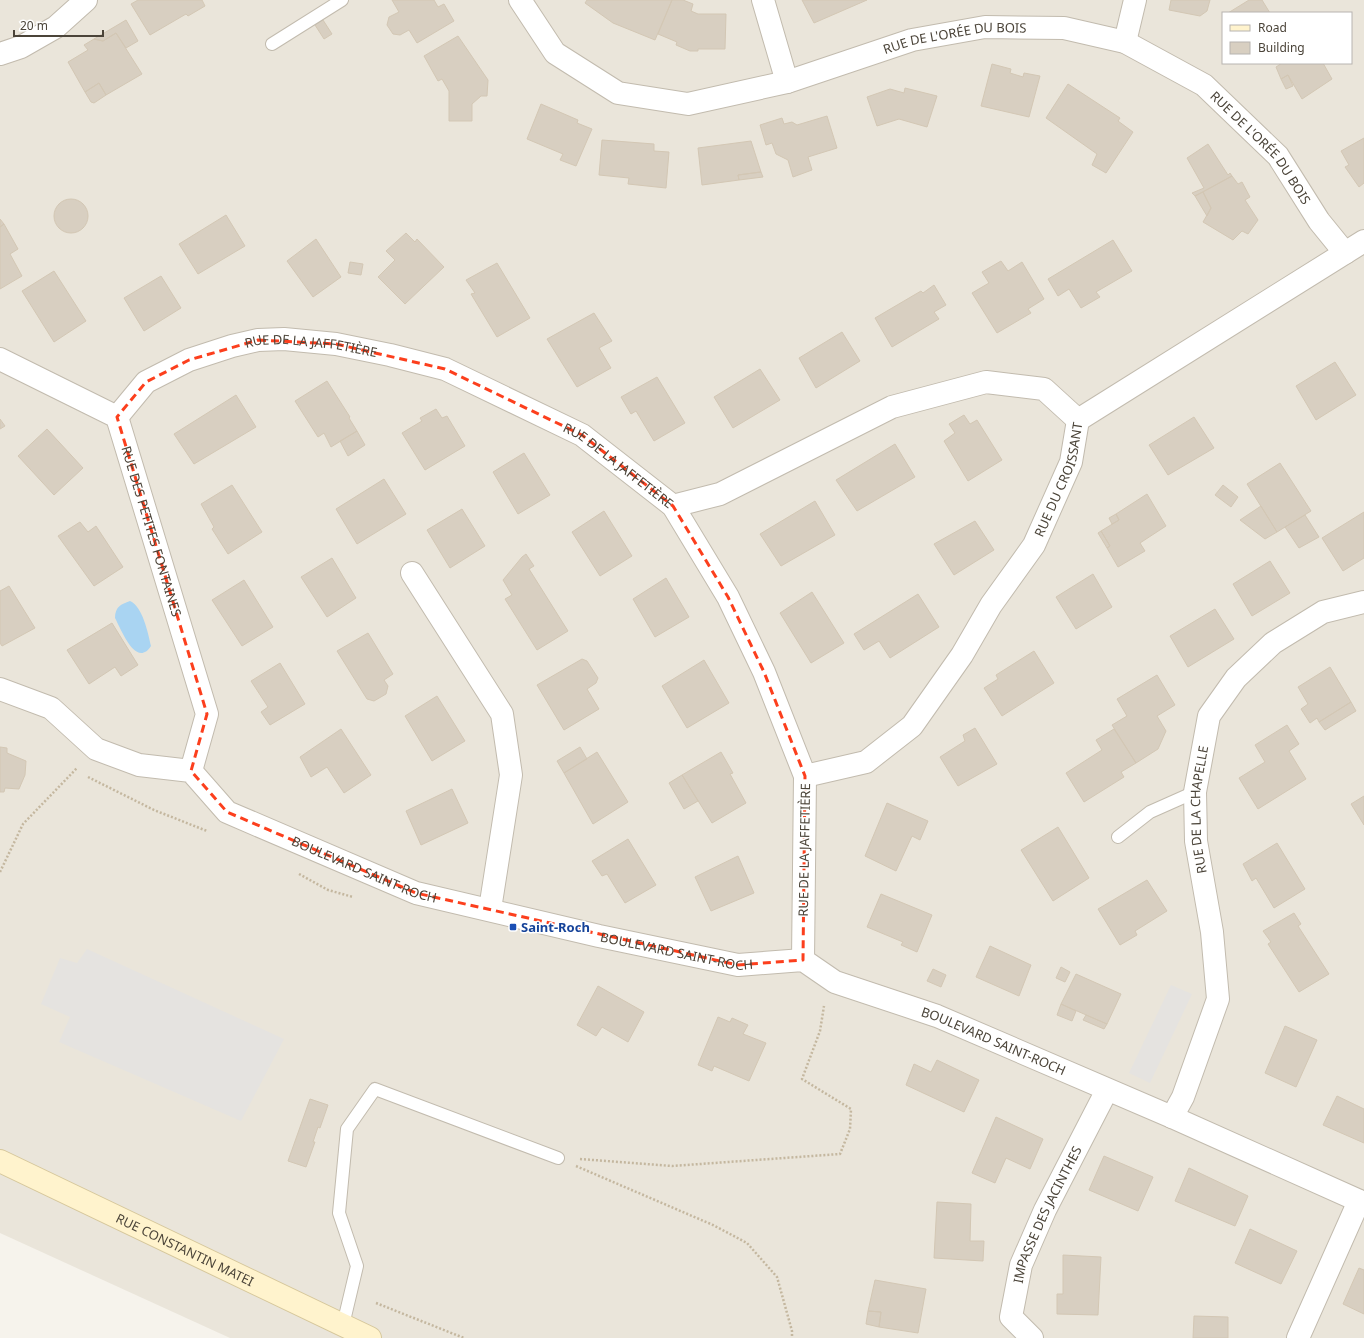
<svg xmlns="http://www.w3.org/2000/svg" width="1364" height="1338" font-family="'Noto Sans',sans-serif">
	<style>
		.residential { fill: #eae5da; fill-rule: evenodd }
		.parking { fill: #e5e3e0 }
		.water { fill: #a9d4f2 }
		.building { fill: #d8cfc1; stroke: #d3c7b4 }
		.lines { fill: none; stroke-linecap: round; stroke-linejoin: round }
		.lane-casing { stroke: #c2bbae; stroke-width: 14 }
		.street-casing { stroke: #c2bbae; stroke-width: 24 }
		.secondary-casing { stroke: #d6c79b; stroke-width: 24 }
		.path { stroke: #c4b79f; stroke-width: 2.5; stroke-dasharray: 2 2; stroke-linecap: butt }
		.lane { stroke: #fff; stroke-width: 12 }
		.street { stroke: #fff; stroke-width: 22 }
		.secondary { stroke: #fff3cd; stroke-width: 22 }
		.marked { fill: none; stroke: #fc3f1d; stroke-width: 3; stroke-dasharray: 8 5; stroke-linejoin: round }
		.transit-dot { fill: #1a4fb4; stroke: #fff; stroke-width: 1.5 }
		.labels { text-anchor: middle; stroke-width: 3; stroke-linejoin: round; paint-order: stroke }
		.street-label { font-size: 13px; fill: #4b4439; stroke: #fff }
		.transit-label { font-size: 13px; font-weight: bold; fill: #164399; stroke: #fff; text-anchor: start }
	</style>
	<rect width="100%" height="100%" fill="#f6f3ec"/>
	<path class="residential" d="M 0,0 L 1364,0 L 1364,1338 L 230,1338 L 0,1233 ZM 1223,13 L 1351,13 L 1351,63 L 1223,63 Z"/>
	<path class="parking" d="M 87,949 L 284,1039 L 241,1121 L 59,1042 L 70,1017 L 41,1004 L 60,958 L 77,963 Z
		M 1171,985 L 1192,994 L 1150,1083 L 1129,1073 Z"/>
	<path class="water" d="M 130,601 C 143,607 148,633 151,646 C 136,669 121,629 115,618 C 115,607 121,604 130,601 Z"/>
	<path class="building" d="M 138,0 L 202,0 L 205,6 L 188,16 L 186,14 L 150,35 L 131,4 Z
		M 392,0 L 434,0 L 438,7 L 444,4 L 454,21 L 417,43 L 409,30 L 400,35 L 393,34 L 387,25 L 389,17 L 399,12 Z
		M 587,0 L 672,0 L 655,40 L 613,23 L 585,3 Z
		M 672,0 L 683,0 L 693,4 L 691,11 L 698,14 L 726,14 L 725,49 L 698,49 L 698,51 L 690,51 L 676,45 L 677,42 L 658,34 Z
		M 802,0 L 867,0 L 814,23 Z
		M 1171,0 L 1210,0 L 1207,11 L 1200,16 L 1169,10 Z
		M 1249,0 L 1262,0 L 1270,13 L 1228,13 Z
		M 126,20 L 138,41 L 126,48 L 116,33 L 103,41 L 94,39 Z
		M 323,20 L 332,34 L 324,39 L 315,25 Z
		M 116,33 L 142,74 L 106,95 L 99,83 L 85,92 L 68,62 L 88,50 L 84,45 L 94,39 L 103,41 Z
		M 458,36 L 488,80 L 487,96 L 481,96 L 472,104 L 472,121 L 449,121 L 449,91 L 442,79 L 438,81 L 424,56 Z
		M 1282,63 L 1323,63 L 1332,79 L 1302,99 L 1288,75 L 1281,79 L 1276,67 Z
		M 992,64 L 1011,69 L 1010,73 L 1023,77 L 1024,73 L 1040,76 L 1029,117 L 981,106 Z
		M 1288,75 L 1293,86 L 1286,89 L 1281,79 Z
		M 99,83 L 106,95 L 94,103 L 91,102 L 85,92 Z
		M 1068,84 L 1120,118 L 1118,121 L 1133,132 L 1106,173 L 1092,165 L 1097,154 L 1046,118 Z
		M 905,88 L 937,96 L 927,127 L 899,119 L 877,126 L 867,97 L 890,89 L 904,93 Z
		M 541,104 L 578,120 L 577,123 L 592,129 L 576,166 L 560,160 L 563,154 L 527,139 Z
		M 827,116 L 837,148 L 808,157 L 812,170 L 793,177 L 788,160 L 776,154 L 772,143 L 766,145 L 760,125 L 782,118 L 784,124 L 792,122 L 797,125 Z
		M 1364,138 L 1364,183 L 1359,187 L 1345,167 L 1349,165 L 1341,151 Z
		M 602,140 L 654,144 L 654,151 L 669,152 L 666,188 L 628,184 L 629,178 L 599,175 Z
		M 751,141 L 761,172 L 738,175 L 739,180 L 702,185 L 698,148 Z
		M 1208,144 L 1228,175 L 1230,173 L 1232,176 L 1195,196 L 1192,193 L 1204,188 L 1187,158 Z
		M 761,172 L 763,177 L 739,180 L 738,175 Z
		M 1232,176 L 1238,184 L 1242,182 L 1250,197 L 1245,200 L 1258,220 L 1248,234 L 1242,231 L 1233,240 L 1203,222 L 1211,208 L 1203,192 Z
		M 1203,192 L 1211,208 L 1207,216 L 1195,196 Z
		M54 216a17 17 0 1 1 34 0a17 17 0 1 1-34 0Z
		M 226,215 L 245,246 L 198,274 L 179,244 Z
		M 0,219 L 4,224 L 0,227 Z
		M 4,224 L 18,249 L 10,254 L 22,276 L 0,289 L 0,227 Z
		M 406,233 L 415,242 L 417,239 L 444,267 L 405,304 L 378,277 L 395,260 L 386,251 Z
		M 316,239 L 341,277 L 313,297 L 287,261 Z
		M 1113,240 L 1132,271 L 1096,292 L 1100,297 L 1081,308 L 1069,289 L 1058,296 L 1048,279 Z
		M 1001,261 L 1008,271 L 1022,262 L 1044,299 L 1028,309 L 1031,313 L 997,333 L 972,293 L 989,283 L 982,272 Z
		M 350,262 L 363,264 L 361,275 L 348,273 Z
		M 497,263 L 530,318 L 497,337 L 471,294 L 475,293 L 466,280 Z
		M 54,271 L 86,321 L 54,342 L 22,291 Z
		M 161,276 L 181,308 L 144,331 L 124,298 Z
		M 934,285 L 946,305 L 934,312 L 939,319 L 892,347 L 875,318 L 921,291 L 923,293 Z
		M 594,313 L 612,341 L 599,348 L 611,368 L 577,387 L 547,339 Z
		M 842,332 L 860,361 L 816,388 L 799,358 Z
		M 1335,362 L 1356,395 L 1316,420 L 1296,386 Z
		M 760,369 L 780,400 L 733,428 L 714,397 Z
		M 657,377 L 685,423 L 654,441 L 636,411 L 631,414 L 621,397 Z
		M 327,381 L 350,417 L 349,418 L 357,431 L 331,447 L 324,433 L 318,437 L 295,401 Z
		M 236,395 L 256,427 L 194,464 L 174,434 Z
		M 436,409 L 442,418 L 447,416 L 465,446 L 425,470 L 402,433 L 422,421 L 420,418 Z
		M 964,415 L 970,424 L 977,420 L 1002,460 L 968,481 L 944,441 L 955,433 L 949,424 Z
		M 1194,417 L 1214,448 L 1168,475 L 1149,445 Z
		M 0,419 L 5,426 L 0,429 Z
		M 47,429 L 83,468 L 54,495 L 18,456 Z
		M 357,431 L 365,445 L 348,456 L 340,441 Z
		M 895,444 L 915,477 L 857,511 L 836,480 Z
		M 524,453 L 550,495 L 518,514 L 493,472 Z
		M 1280,463 L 1311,511 L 1277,532 L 1247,484 Z
		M 384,479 L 406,514 L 357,544 L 336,509 Z
		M 232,485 L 262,532 L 228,554 L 212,529 L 214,527 L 201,504 Z
		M 1223,485 L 1238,497 L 1231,507 L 1215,495 Z
		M 1147,494 L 1166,526 L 1140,543 L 1145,551 L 1118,567 L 1107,548 L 1110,546 L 1101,531 L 1119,520 L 1116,514 Z
		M 815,501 L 835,535 L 781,566 L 760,534 Z
		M 1261,506 L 1277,532 L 1265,539 L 1240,520 Z
		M 462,509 L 485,546 L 450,568 L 427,530 Z
		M 604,511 L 632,556 L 600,576 L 572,532 Z
		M 1364,512 L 1364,558 L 1343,571 L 1322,538 Z
		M 1116,514 L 1119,520 L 1112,524 L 1109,518 Z
		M 1305,515 L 1319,537 L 1299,548 L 1285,527 Z
		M 975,521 L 994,550 L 954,575 L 934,544 Z
		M 80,522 L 88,532 L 96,526 L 123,567 L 94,586 L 58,536 Z
		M 1101,531 L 1110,546 L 1107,548 L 1098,533 Z
		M 526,554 L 534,566 L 529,569 L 568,631 L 537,650 L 505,599 L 512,595 L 503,580 L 522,557 Z
		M 332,558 L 356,598 L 327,617 L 301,577 Z
		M 1270,561 L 1290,593 L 1252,616 L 1233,584 Z
		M 1093,574 L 1112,607 L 1076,629 L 1056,597 Z
		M 666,578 L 689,617 L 655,637 L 633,599 Z
		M 244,580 L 273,627 L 242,646 L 212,600 Z
		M 9,586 L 35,628 L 2,646 L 0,643 L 0,591 Z
		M 812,592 L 844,643 L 811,663 L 780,613 Z
		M 918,594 L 939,627 L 890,658 L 879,641 L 864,650 L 854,634 Z
		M 1215,609 L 1234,639 L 1188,667 L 1170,636 Z
		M 112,623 L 138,665 L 121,676 L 115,667 L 89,684 L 67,650 Z
		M 368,633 L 393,674 L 384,680 L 388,686 L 386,694 L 374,701 L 367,699 L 337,651 Z
		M 1034,651 L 1054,683 L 1002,716 L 984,688 L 998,679 L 996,675 Z
		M 582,659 L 587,661 L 598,678 L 596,683 L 587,689 L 599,709 L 564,730 L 537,685 Z
		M 704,660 L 729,703 L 687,728 L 662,686 Z
		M 280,663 L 305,704 L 270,725 L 261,712 L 268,707 L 251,681 Z
		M 1330,667 L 1351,702 L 1319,722 L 1317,718 L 1310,723 L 1301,709 L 1308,704 L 1298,687 Z
		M 1157,675 L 1175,705 L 1157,716 L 1166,731 L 1158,749 L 1136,763 L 1112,725 L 1127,716 L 1117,699 Z
		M 437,696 L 465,741 L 432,761 L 405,716 Z
		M 1351,702 L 1356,711 L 1325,730 L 1319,722 Z
		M 1287,725 L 1299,744 L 1289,751 L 1306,779 L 1258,809 L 1239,778 L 1265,762 L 1255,745 Z
		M 975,728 L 997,764 L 958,786 L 940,757 L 965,741 L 963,735 Z
		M 341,729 L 371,775 L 344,793 L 327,767 L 311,777 L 300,757 Z
		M 1114,729 L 1136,763 L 1121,772 L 1124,777 L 1084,802 L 1066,773 L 1102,750 L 1096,740 Z
		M 0,747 L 7,748 L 7,753 L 26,761 L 25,775 L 19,789 L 5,788 L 4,792 L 0,792 Z
		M 580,747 L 587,759 L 564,773 L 557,761 Z
		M 597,752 L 628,802 L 593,824 L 564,773 Z
		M 721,752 L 733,773 L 730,774 L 746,803 L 712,823 L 682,775 Z
		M 682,775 L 698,801 L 684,809 L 669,783 Z
		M 452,789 L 468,823 L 421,845 L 406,811 Z
		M 1364,796 L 1364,825 L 1351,804 Z
		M 887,803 L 928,821 L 920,840 L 912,836 L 896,871 L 865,856 Z
		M 1058,827 L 1089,878 L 1053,901 L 1021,850 Z
		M 628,839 L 656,885 L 625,903 L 607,874 L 602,876 L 592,861 Z
		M 1277,843 L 1305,889 L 1274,908 L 1256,878 L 1252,881 L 1243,864 Z
		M 738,856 L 754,893 L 711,911 L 695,877 Z
		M 1147,880 L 1167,911 L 1135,931 L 1137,935 L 1120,945 L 1098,909 Z
		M 881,894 L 932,915 L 917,952 L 901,945 L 903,942 L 867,927 Z
		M 1294,913 L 1301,924 L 1298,926 L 1329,974 L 1299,992 L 1268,944 L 1271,942 L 1263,931 Z
		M 990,946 L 1031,965 L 1019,996 L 976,977 Z
		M 1061,967 L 1070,972 L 1065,982 L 1056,978 Z
		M 933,969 L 946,975 L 941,987 L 927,981 Z
		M 1076,974 L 1121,994 L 1107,1024 L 1061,1004 Z
		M 598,986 L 644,1012 L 628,1042 L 602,1027 L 596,1036 L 577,1025 Z
		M 1061,1004 L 1076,1011 L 1072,1021 L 1057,1015 Z
		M 1086,1015 L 1107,1024 L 1104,1029 L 1083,1020 Z
		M 718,1017 L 730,1022 L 732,1018 L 748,1025 L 743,1034 L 766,1043 L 749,1081 L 714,1066 L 712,1071 L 698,1065 Z
		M 1285,1026 L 1317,1040 L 1296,1087 L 1265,1073 Z
		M 937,1060 L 979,1080 L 964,1112 L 906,1085 L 914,1064 L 931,1072 Z
		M 1337,1096 L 1364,1109 L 1364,1143 L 1323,1125 Z
		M 310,1099 L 328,1105 L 320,1128 L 318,1127 L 313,1142 L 315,1142 L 306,1167 L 288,1161 Z
		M 996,1117 L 1043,1139 L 1030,1169 L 1006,1158 L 995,1183 L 972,1173 Z
		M 1104,1156 L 1153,1177 L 1138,1211 L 1089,1190 Z
		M 1189,1168 L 1248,1196 L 1235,1226 L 1175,1201 Z
		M 937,1202 L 971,1204 L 970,1241 L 984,1241 L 983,1261 L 934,1258 Z
		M 1250,1229 L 1297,1251 L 1281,1284 L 1235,1263 Z
		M 1063,1255 L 1101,1257 L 1098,1315 L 1057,1314 L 1057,1294 L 1063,1294 Z
		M 1359,1268 L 1364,1270 L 1364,1314 L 1343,1304 Z
		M 875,1280 L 926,1289 L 918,1333 L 879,1327 L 881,1312 L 868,1311 Z
		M 868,1311 L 881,1312 L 879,1327 L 866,1324 Z
		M 1194,1316 L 1228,1317 L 1228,1338 L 1193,1338 Z"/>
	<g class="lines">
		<g class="lane-casing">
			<path id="lane" d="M 272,44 L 342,0
				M 1118,837 L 1150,812 L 1195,792
				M 343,1325 L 357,1266 L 339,1213 L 347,1129 L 375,1089 L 558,1158"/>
		</g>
		<g class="street-casing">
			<g id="street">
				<path id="s1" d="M 520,0 L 555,53 L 618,93 L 688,104 L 787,82 L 912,40 L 985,27 L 1064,28 L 1125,42 L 1204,85 L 1278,156 L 1319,221 L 1345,253"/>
				<path d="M 763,0 L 787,82"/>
				<path d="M 1125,42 L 1135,0"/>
				<path d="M 0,54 L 21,47 L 56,27 L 86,0"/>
				<path id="s2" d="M 0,359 L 117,417 L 207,714 L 191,771"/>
				<path id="s3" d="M 117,417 L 146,382 L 189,360 L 232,346 L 258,340 L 284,339 L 336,344 L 390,355 L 445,369 L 582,435 L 673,506 L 728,597 L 764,672 L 805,776 L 803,960"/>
				<path d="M 1078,420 L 1364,241"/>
				<path d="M 673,506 L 720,494 L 892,407 L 986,382 L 1044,389 L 1078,420"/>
				<path d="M 412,573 L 502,714 L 511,775 L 490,909"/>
				<path id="s4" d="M 0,689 L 51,708 L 96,749 L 139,765 L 191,771 L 227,812 L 416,893 L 599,936 L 738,965 L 803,960 L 835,982 L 937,1016 L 1172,1117 L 1364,1203"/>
				<path id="s5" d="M 805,776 L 866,762 L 912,726 L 962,655 L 991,605 L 1034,545 L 1071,462 L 1078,420"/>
				<path id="s6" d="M 1172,1117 L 1183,1097 L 1218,999 L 1212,932 L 1196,841 L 1195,792 L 1209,716 L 1236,678 L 1273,643 L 1323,612 L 1364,602"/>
				<path id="s7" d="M 1032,1338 L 1011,1317 L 1021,1265 L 1045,1210 L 1107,1090"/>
				<path d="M 1298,1338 L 1359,1201"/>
			</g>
		</g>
		<g class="secondary-casing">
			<g id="secondary">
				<path id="s8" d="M 0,1161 L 370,1338"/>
			</g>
		</g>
		<path class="path" d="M 88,777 L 154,810 L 207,831
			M 0,872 L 23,824 L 77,768
			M 299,874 L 328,890 L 353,897
			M 580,1159 L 672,1166 L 840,1154 L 850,1129 L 851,1109 L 802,1079 L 820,1031 L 824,1006
			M 576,1166 L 713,1225 L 747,1243 L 777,1277 L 792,1331 L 792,1338
			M 376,1303 L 464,1338"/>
		<use href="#lane" class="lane"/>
		<use href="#street" class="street"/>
		<use href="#secondary" class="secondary"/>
	</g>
	<path class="marked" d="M 258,340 L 336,344 L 445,369 L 582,435 L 673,506 L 728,597 L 764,672 L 805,776 L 803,960 L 738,965 L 416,893 L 227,812 L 191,771 L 207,714 L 117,417 L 146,382 L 189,360 Z"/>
	<rect class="transit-dot" x="509" y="923" width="8" height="8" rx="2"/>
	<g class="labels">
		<g class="street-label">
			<text dy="5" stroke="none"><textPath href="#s1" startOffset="485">RUE DE L'ORÉE DU BOIS</textPath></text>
			<text dy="5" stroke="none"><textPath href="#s1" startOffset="833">RUE DE L'ORÉE DU BOIS</textPath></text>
			<text dy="5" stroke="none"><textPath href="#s3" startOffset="219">RUE DE LA JAFFETIÈRE</textPath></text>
			<text dy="5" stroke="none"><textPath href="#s3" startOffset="555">RUE DE LA JAFFETIÈRE</textPath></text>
			<text dy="5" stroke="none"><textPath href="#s5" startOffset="410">RUE DU CROISSANT</textPath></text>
			<text dy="5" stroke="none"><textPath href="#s2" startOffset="250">RUE DES PETITES FONTAINES</textPath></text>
			<text dy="5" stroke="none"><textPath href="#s6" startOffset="318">RUE DE LA CHAPELLE</textPath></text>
			<text transform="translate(804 850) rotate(-89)" y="5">RUE DE LA JAFFETIÈRE</text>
			<text dy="5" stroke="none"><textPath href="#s4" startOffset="417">BOULEVARD SAINT-ROCH</textPath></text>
			<text dy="5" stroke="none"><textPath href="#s4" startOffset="741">BOULEVARD SAINT-ROCH</textPath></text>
			<text dy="5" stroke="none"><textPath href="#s4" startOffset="1077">BOULEVARD SAINT-ROCH</textPath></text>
			<text dy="5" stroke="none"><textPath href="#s7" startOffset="139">IMPASSE DES JACINTHES</textPath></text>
			<text dy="5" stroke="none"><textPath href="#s8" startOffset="205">RUE CONSTANTIN MATEI</textPath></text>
		</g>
		<g class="transit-label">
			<text x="521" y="932">Saint-Roch</text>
		</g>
	</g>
	<rect x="1222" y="12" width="130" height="52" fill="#ffffff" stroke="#b7b4b0"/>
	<rect x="1230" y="25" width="20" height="6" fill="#fff3cd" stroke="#b7b4b0"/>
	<text x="1258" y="32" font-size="12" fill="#4b4439">Road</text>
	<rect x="1230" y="42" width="20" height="12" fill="#d8cfc1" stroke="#b7b4b0"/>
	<text x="1258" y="52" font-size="12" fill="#4b4439">Building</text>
	<path d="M14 30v6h89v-6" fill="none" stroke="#4b4439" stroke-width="2"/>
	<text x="20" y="30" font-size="12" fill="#4b4439" stroke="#ffffff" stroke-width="3" paint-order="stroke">20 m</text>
</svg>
